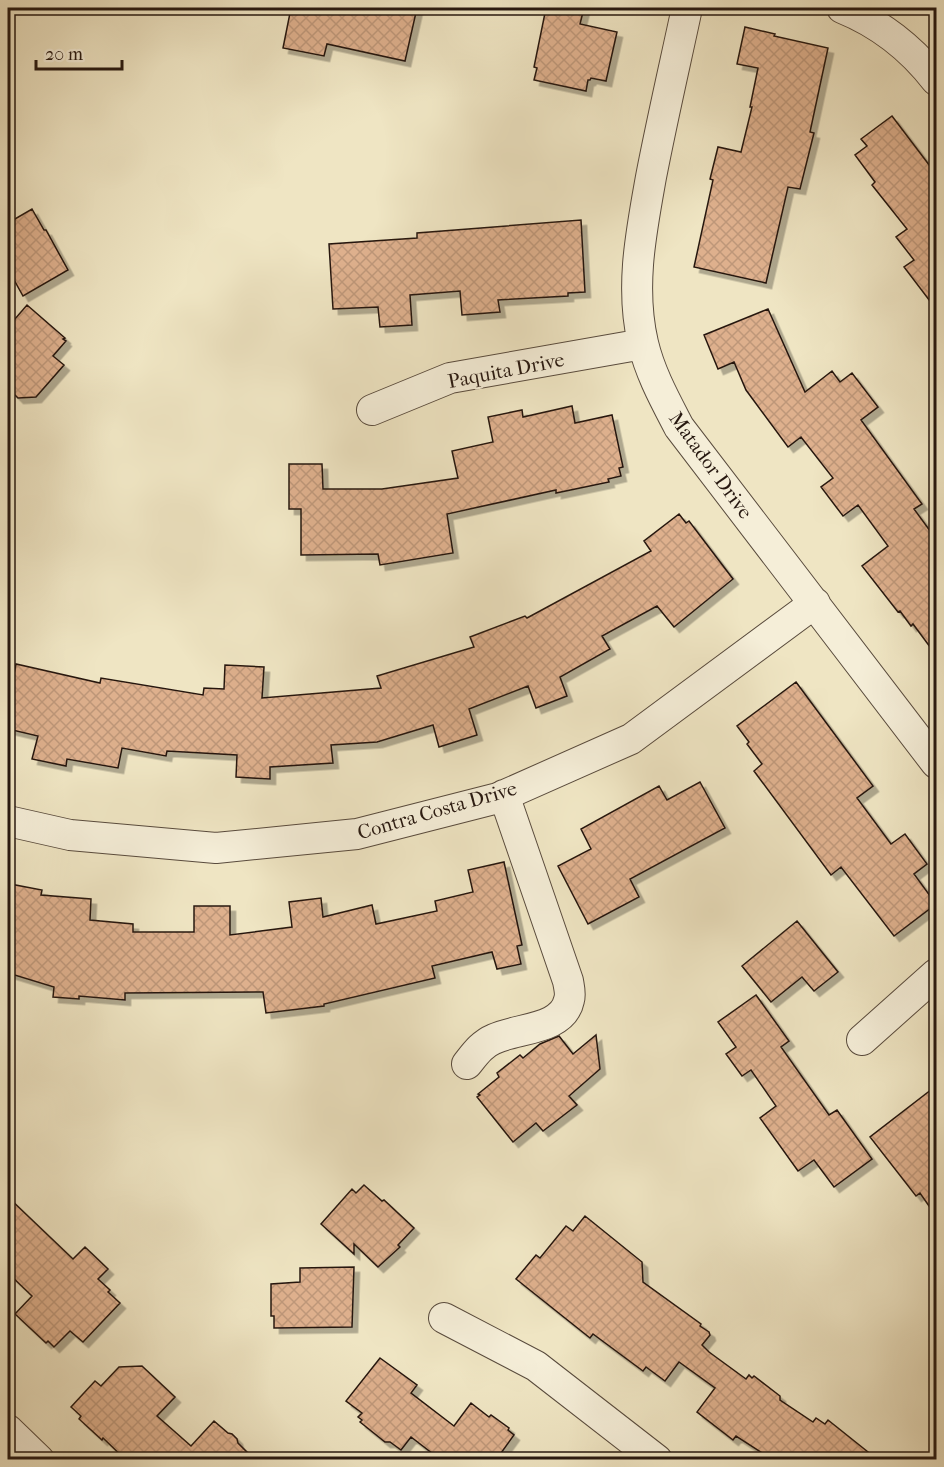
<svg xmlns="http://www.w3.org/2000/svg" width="944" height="1467" font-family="'IM FELL French Canon',serif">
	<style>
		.building { fill: url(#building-cross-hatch); stroke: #271810; stroke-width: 1.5; filter: url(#shadow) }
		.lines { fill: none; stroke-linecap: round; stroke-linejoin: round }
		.minor-casing { stroke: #594b3d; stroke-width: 32 }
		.minor { stroke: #f5eed8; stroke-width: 30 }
		.labels { text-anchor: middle; stroke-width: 4.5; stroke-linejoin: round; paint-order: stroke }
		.street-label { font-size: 20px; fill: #271810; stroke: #f5eed8 }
	</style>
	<defs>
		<pattern id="building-cross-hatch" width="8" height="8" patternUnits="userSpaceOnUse" patternTransform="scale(1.5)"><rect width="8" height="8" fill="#deb08d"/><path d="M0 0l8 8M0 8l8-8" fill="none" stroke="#be9779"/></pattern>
		<filter id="shadow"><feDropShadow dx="5.5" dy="5.5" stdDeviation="0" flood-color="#0004"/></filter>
	</defs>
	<rect width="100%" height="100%" fill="#efe5c3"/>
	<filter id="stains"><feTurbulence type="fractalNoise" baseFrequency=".00333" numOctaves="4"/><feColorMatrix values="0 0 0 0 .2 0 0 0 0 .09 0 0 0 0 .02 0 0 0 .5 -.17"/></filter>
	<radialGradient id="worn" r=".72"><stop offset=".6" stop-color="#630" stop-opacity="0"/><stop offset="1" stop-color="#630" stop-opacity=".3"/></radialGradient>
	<path class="building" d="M 291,8 L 417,8 L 405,61 L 327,44 L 324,56 L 283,48 Z
		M 546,8 L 584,8 L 580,24 L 617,32 L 606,81 L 591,78 L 590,80 L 588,80 L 586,91 L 534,80 L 537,68 L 534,67 Z
		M 745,27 L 775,34 L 774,36 L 828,48 L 810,132 L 814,133 L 800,189 L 788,187 L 766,283 L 694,267 L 713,180 L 710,179 L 718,147 L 741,152 L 752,107 L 750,107 L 758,68 L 737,64 Z
		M 892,116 L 936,174 L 936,309 L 904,267 L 914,260 L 896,237 L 907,229 L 872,185 L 875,182 L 855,155 L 867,146 L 861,139 Z
		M 32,209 L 44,230 L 46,230 L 68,270 L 23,296 L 8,269 L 8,223 Z
		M 581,220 L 585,292 L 568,293 L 568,296 L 498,300 L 500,312 L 462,315 L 460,291 L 410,295 L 412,325 L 380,327 L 378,307 L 333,309 L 329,244 L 417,238 L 417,233 Z
		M 27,305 L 65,338 L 63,339 L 66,341 L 53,356 L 64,365 L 36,397 L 18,398 L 8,388 L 8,327 Z
		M 768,309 L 805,392 L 832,371 L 840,382 L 852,373 L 878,407 L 861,420 L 922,504 L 914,509 L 936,539 L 936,655 L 913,624 L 911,626 L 900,611 L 898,612 L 862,566 L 888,546 L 858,505 L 843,516 L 821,487 L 833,478 L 801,437 L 788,447 L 746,390 L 734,362 L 718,369 L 704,335 Z
		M 572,406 L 575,423 L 612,415 L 623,467 L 619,468 L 621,476 L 608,479 L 609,482 L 556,493 L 556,490 L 447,514 L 453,553 L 380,565 L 378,554 L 301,555 L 301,509 L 289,509 L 289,464 L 322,464 L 323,489 L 382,489 L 458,478 L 452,451 L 493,442 L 488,417 L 522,410 L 523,417 Z
		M 679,514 L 686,523 L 689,521 L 733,579 L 674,627 L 657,606 L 602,636 L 610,649 L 560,677 L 567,696 L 536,708 L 528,686 L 469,709 L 477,735 L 439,747 L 433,725 L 377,742 L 331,745 L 333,763 L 270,767 L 270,779 L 236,777 L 237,755 L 167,751 L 166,756 L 122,748 L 118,768 L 67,759 L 66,766 L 32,759 L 38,736 L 8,729 L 8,704 L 16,664 L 100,683 L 101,678 L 203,695 L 204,688 L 224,689 L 225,665 L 264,667 L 262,698 L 381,688 L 377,676 L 474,647 L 470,637 L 525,616 L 527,618 L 651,551 L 644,541 Z
		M 796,682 L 873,786 L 857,798 L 891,844 L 905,834 L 927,864 L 914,874 L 936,904 L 894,936 L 841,867 L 831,875 L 754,771 L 762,764 L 747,744 L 749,742 L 737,726 Z
		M 700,782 L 725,828 L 630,879 L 639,897 L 588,924 L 558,866 L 591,849 L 581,829 L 659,786 L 667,800 Z
		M 504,862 L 522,945 L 517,946 L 521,964 L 497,969 L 492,952 L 432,966 L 435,978 L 324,1004 L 324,1006 L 266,1013 L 263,992 L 125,993 L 125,1000 L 79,996 L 79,999 L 53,997 L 54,987 L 8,973 L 8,898 L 10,884 L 42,890 L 41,895 L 91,899 L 90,920 L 133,924 L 133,932 L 194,932 L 194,906 L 230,906 L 230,935 L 292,927 L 289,902 L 321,898 L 323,917 L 372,905 L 376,924 L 437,911 L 435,901 L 473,892 L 468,870 Z
		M 797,921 L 838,972 L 814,991 L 802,977 L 771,1002 L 742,966 Z
		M 756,995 L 789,1041 L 781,1047 L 829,1115 L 837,1110 L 872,1159 L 834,1187 L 814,1160 L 798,1171 L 760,1118 L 776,1106 L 751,1070 L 742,1076 L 726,1054 L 736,1047 L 718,1022 Z
		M 596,1035 L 600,1069 L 569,1096 L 577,1105 L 543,1131 L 536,1123 L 513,1142 L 477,1097 L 480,1095 L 478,1094 L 499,1077 L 497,1073 L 520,1055 L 523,1058 L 540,1044 L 559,1036 L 573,1054 Z
		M 936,1086 L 936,1216 L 920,1193 L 916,1196 L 870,1137 Z
		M 364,1185 L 382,1201 L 384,1200 L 414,1228 L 398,1245 L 400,1247 L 378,1267 L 354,1244 L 354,1254 L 321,1224 L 352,1189 L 356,1193 Z
		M 8,1197 L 73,1259 L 85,1247 L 108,1269 L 98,1279 L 110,1290 L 108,1292 L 120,1303 L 83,1342 L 70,1331 L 54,1347 L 48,1341 L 46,1343 L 15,1314 L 32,1296 L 8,1273 Z
		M 585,1216 L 642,1262 L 643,1282 L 701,1324 L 700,1326 L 709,1332 L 710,1335 L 702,1345 L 709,1352 L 746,1379 L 749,1375 L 752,1378 L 754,1376 L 780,1396 L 780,1400 L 813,1422 L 816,1418 L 825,1424 L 828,1420 L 878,1460 L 773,1460 L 736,1436 L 733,1440 L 697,1412 L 715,1388 L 679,1362 L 665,1381 L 646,1367 L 643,1371 L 593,1334 L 590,1338 L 516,1279 L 536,1255 L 540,1258 L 566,1226 L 573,1231 Z
		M 354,1267 L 352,1327 L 274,1328 L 274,1316 L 271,1316 L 271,1284 L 300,1282 L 300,1268 Z
		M 380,1358 L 417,1385 L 411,1393 L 454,1426 L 471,1403 L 489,1417 L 491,1415 L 509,1428 L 508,1430 L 514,1435 L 496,1460 L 441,1460 L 411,1437 L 401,1450 L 390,1442 L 385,1442 L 360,1422 L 362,1420 L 358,1417 L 362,1413 L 346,1401 Z
		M 142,1366 L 175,1397 L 157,1416 L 191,1446 L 214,1421 L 228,1433 L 232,1434 L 237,1439 L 238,1443 L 255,1460 L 126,1460 L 103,1438 L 102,1440 L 79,1419 L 81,1416 L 71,1407 L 95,1381 L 101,1386 L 119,1367 Z"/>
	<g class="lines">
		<g class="minor-casing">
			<path id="minor" d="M 687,8 C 675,64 662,120 651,177 C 641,233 630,287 643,343 C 650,373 665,400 679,427 L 936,763
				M 842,8 C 879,23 912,49 936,80
				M 372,410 L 450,378 L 643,344
				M 8,821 L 70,835 L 216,848 L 357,834 L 498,798 L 631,739 L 815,603
				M 862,1040 L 936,974
				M 467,1064 C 475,1054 482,1044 494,1039 C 517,1028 563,1030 569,1000 C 571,994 569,987 568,981 L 504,795
				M 444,1318 L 536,1366 L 657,1460
				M 8,1430 L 39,1460"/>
		</g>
		<use href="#minor" class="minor"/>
	</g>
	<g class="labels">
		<g class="street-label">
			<text transform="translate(506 370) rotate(-11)" y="7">Paquita Drive</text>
			<text transform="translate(711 465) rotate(54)" y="7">Matador Drive</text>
			<text transform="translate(437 810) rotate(-16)" y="7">Contra Costa Drive</text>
		</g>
	</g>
	<rect width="944" height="1467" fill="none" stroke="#efe5c3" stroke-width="30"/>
	<rect x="9" y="9" width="926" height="1449" fill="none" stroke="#271810" stroke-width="3"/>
	<rect x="15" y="15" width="914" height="1437" fill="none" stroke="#271810" stroke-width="1.5"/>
	<path d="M36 60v9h86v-9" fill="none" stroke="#271810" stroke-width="3"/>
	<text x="45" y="60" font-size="18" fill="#271810" stroke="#f5eed8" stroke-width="4.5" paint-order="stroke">20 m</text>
	<rect width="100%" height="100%" filter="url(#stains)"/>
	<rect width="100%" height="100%" fill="url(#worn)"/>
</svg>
